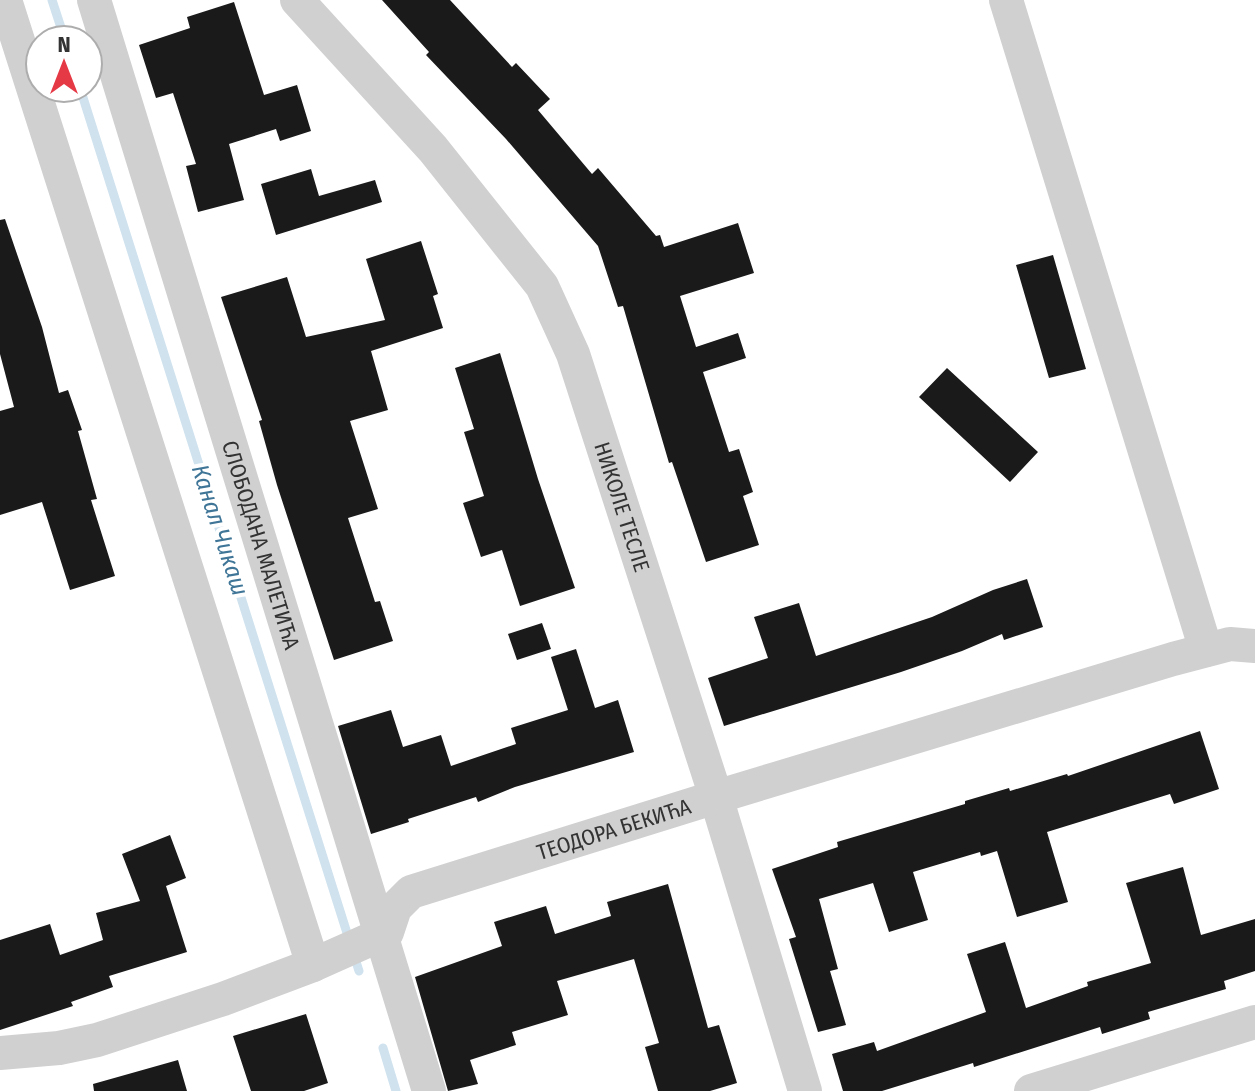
<svg xmlns="http://www.w3.org/2000/svg" width="1255" height="1091" font-family="'Fira Sans Condensed',sans-serif">
	<style>
		.lines { fill: none; stroke-linecap: round; stroke-linejoin: round }
		.stream { stroke: #cfe2ee; stroke-width: 9 }
		.building { fill: #1a1a1a }
		.minor { stroke: #d0d0d0; stroke-width: 34 }
		.labels { text-anchor: middle; stroke-width: 8; stroke-linejoin: round; paint-order: stroke }
		.street-label { font-size: 22px; fill: #333; stroke: #fff }
		.water-label { font-size: 24px; font-style: italic; fill: #3f7597; stroke: #fff }
	</style>
	<rect width="100%" height="100%" fill="#fff"/>
	<g class="lines">
		<path class="stream" d="M 52,0 L 65,40
			M 80,88 L 359,971
			M 383,1048 L 396,1091"/>
	</g>
	<path class="building" d="M 382,0 L 450,0 L 512,67 L 516,63 L 550,99 L 538,110 L 592,174 L 598,168 L 656,236 L 660,235 L 664,247 L 738,223 L 754,273 L 680,296 L 696,347 L 738,333 L 746,358 L 703,372 L 729,452 L 739,449 L 753,492 L 743,496 L 759,545 L 706,562 L 672,462 L 669,463 L 623,306 L 618,307 L 598,246 L 506,139 L 426,55 L 429,52 Z
		M 234,2 L 264,95 L 297,85 L 311,131 L 280,141 L 276,129 L 229,144 L 244,200 L 198,212 L 186,166 L 196,164 L 173,93 L 156,98 L 139,45 L 190,28 L 187,17 Z
		M 311,169 L 319,196 L 375,180 L 382,202 L 276,235 L 261,184 Z
		M 5,219 L 42,327 L 59,393 L 68,390 L 82,430 L 78,431 L 97,499 L 91,500 L 115,576 L 70,590 L 42,502 L 0,515 L 0,411 L 14,407 L 0,354 L 0,220 Z
		M 421,241 L 438,294 L 433,296 L 443,328 L 371,351 L 388,410 L 350,421 L 378,509 L 348,518 L 375,602 L 380,601 L 393,641 L 334,660 L 277,485 L 259,421 L 262,420 L 221,297 L 287,277 L 306,337 L 385,320 L 366,259 Z
		M 1053,255 L 1086,369 L 1049,378 L 1016,265 Z
		M 500,353 L 538,479 L 575,588 L 520,606 L 502,550 L 481,557 L 463,503 L 484,496 L 464,432 L 474,429 L 455,368 Z
		M 947,368 L 1038,452 L 1010,482 L 919,397 Z
		M 1027,579 L 1043,627 L 1004,640 L 1002,634 L 962,651 L 901,672 L 724,726 L 708,678 L 768,658 L 754,617 L 799,603 L 816,656 L 932,617 L 993,590 Z
		M 542,623 L 551,649 L 517,660 L 508,634 Z
		M 576,649 L 595,708 L 618,700 L 634,752 L 515,787 L 478,802 L 476,797 L 408,819 L 409,822 L 371,834 L 338,726 L 391,710 L 403,747 L 441,735 L 451,766 L 516,744 L 511,728 L 568,710 L 551,657 Z
		M 1200,731 L 1219,789 L 1174,804 L 1170,794 L 1047,832 L 1068,902 L 1017,917 L 997,851 L 981,856 L 980,852 L 913,872 L 928,920 L 889,932 L 873,883 L 819,899 L 838,969 L 830,971 L 846,1025 L 818,1032 L 789,939 L 796,937 L 772,869 L 838,847 L 837,842 L 965,804 L 965,801 L 1009,788 L 1010,791 L 1067,774 L 1068,776 Z
		M 170,835 L 186,878 L 166,886 L 187,952 L 109,976 L 113,987 L 71,1002 L 73,1006 L 0,1030 L 0,940 L 50,924 L 60,955 L 103,940 L 96,913 L 140,901 L 122,854 Z
		M 1183,867 L 1201,935 L 1255,919 L 1255,971 L 1224,981 L 1226,989 L 1148,1012 L 1150,1019 L 1102,1034 L 1100,1027 L 974,1067 L 973,1063 L 882,1091 L 843,1091 L 832,1054 L 874,1042 L 877,1051 L 986,1012 L 967,954 L 1005,942 L 1026,1008 L 1088,986 L 1087,982 L 1151,963 L 1126,883 Z
		M 668,884 L 708,1028 L 719,1025 L 737,1083 L 710,1091 L 658,1091 L 645,1047 L 659,1043 L 634,959 L 557,981 L 568,1015 L 512,1032 L 516,1045 L 470,1060 L 478,1084 L 448,1091 L 415,977 L 502,946 L 494,922 L 546,906 L 555,934 L 611,916 L 607,902 Z
		M 306,1014 L 328,1083 L 304,1091 L 251,1091 L 233,1036 Z
		M 178,1060 L 187,1091 L 94,1091 L 93,1084 Z"/>
	<g class="lines">
		<g class="minor">
			<path d="M 5,0 L 313,965"/>
			<path id="s1" d="M 94,0 L 429,1091"/>
			<path id="s2" d="M 297,0 L 433,149 L 542,286 L 573,354 L 716,797 L 805,1091"/>
			<path d="M 1006,0 L 1206,650"/>
			<path id="s3" d="M 0,1053 L 59,1048 L 97,1040 L 223,999 L 313,965 L 387,932 L 395,908 L 411,892 L 716,797 L 1173,659 L 1230,644 L 1255,646"/>
			<path d="M 1031,1091 L 1255,1022"/>
		</g>
	</g>
	<g class="labels">
		<g class="street-label">
			<text dy="8" stroke="none"><textPath href="#s2" startOffset="612">НИКОЛЕ ТЕСЛЕ</textPath></text>
			<text dy="8" stroke="none"><textPath href="#s1" startOffset="570">СЛОБОДАНА МАЛЕТИЋА</textPath></text>
			<text dy="8" stroke="none"><textPath href="#s3" startOffset="668">ТЕОДОРА БЕКИЋА</textPath></text>
		</g>
		<g class="water-label">
			<text transform="translate(220 530) rotate(72)" y="8">Канал Чикаш</text>
		</g>
	</g>
	<g transform="translate(64 64)"><circle r="38" fill="#ffffff" stroke="#adadad" stroke-width="2"/>
	<path d="M0-6L14 30L0 20L-14 30Z" fill="#e63946"/>
	<text y="-12" font-size="22" font-weight="bold" text-anchor="middle" fill="#333333">N</text>
	</g>
</svg>
